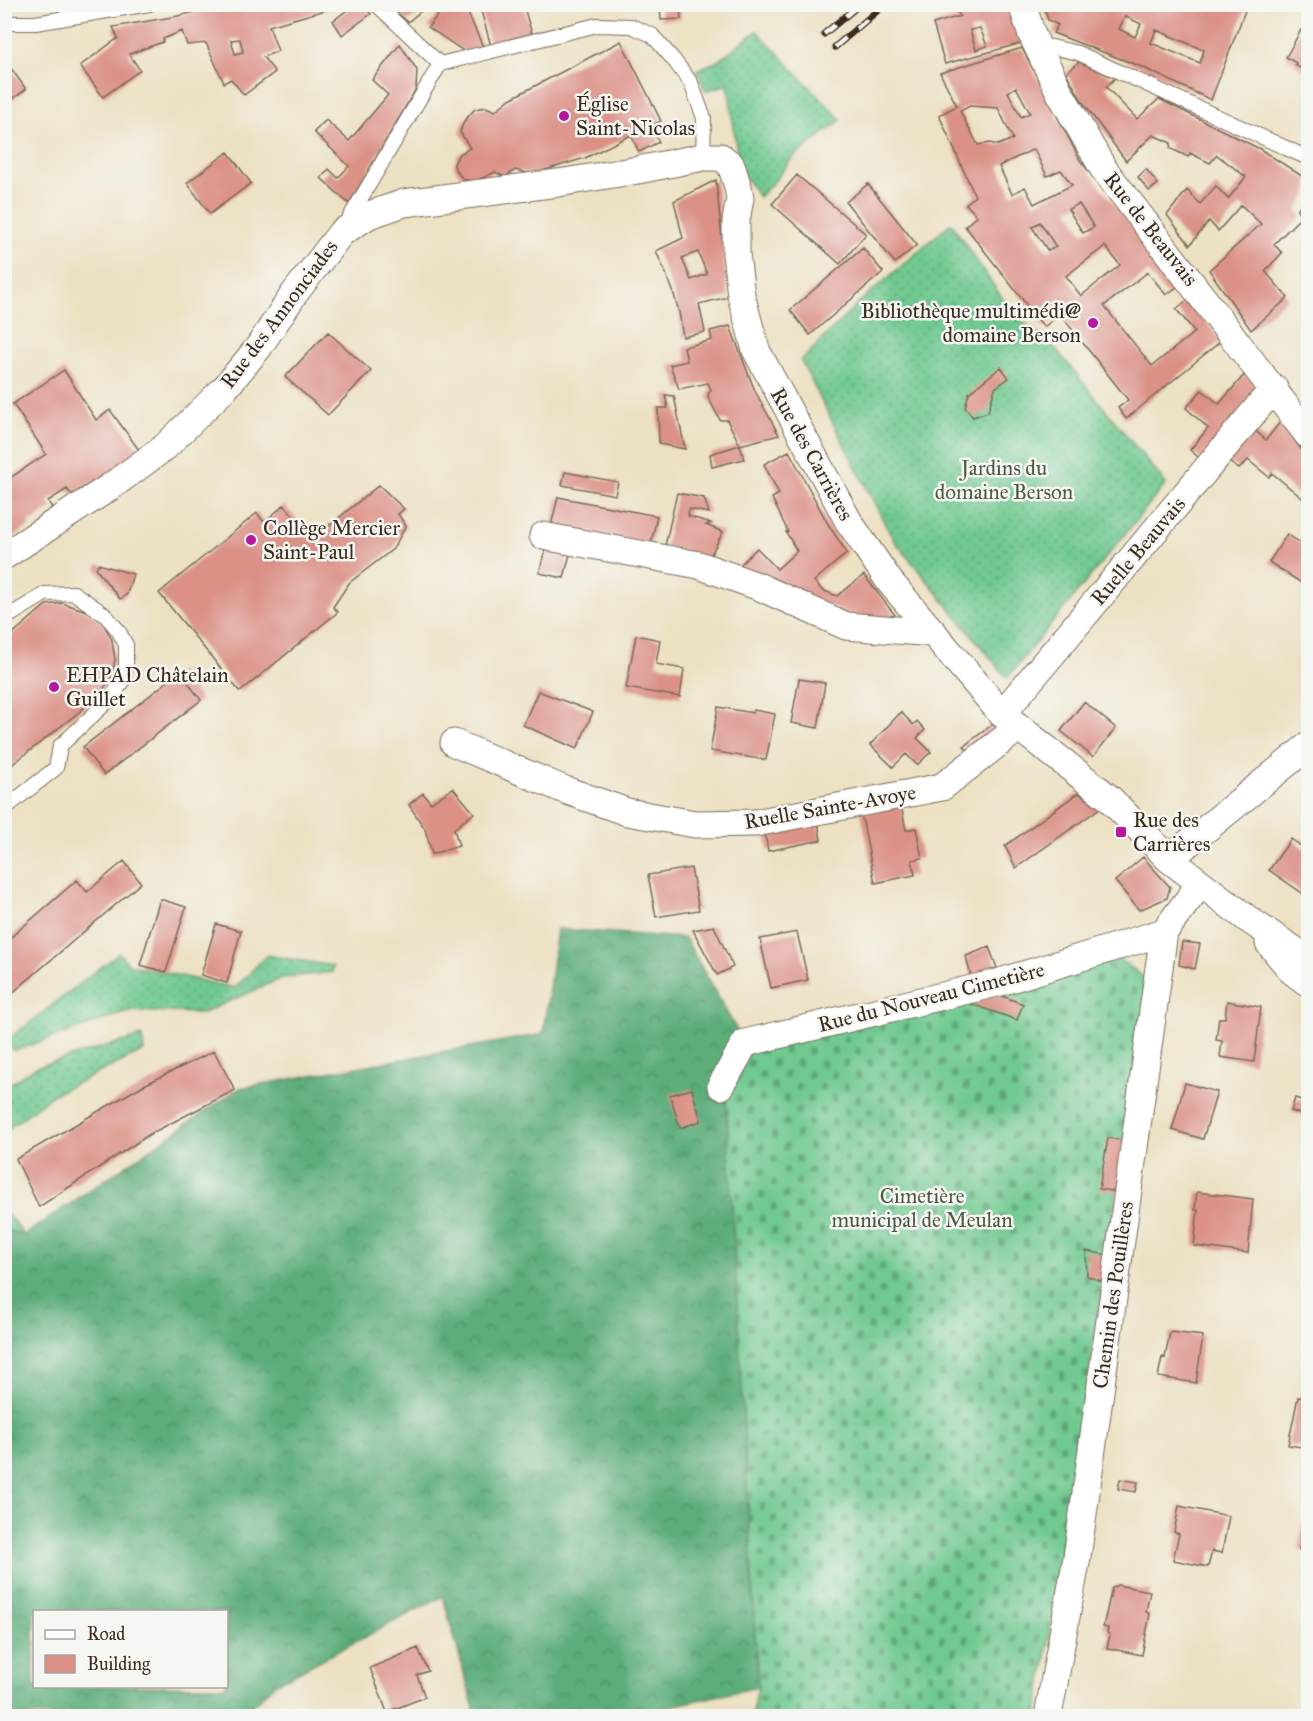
<svg xmlns="http://www.w3.org/2000/svg" width="1313" height="1721" font-family="'IM FELL Great Primer',serif">
	<style>
		.grass { fill: url(#grass-dots); stroke: #557a57; stroke-width: 1.5 }
		.forest { fill: url(#forest-crowns); stroke: #4b6c4c; stroke-width: 1.5; fill-rule: evenodd }
		.cemetery { fill: url(#cemetery-stones); stroke: #557a57; stroke-width: 1.5 }
		.building { fill: #db9186; fill-rule: evenodd }
		.lines { fill: none; stroke-linecap: round; stroke-linejoin: round }
		.lane-casing { stroke: #796a58; stroke-width: 16 }
		.street-casing { stroke: #796a58; stroke-width: 29 }
		.lane { stroke: #fff; stroke-width: 14 }
		.street { stroke: #fff; stroke-width: 27 }
		.rail-casing { stroke: #3b2a1e; stroke-width: 7 }
		.rail { stroke: #f6f6f2; stroke-width: 4.5; stroke-dasharray: 14; stroke-linecap: butt }
		.poi-dot { fill: #b5179e; stroke: #f6f6f2; stroke-width: 2 }
		.labels { text-anchor: middle; stroke-width: 5; stroke-linejoin: round; paint-order: stroke }
		.poi-label { font-size: 21px; fill: #3b2a1e; stroke: #f6f6f2; text-anchor: start }
		.street-label { font-size: 21px; fill: #3b2a1e; stroke: #f6f6f2 }
		.park-label { font-size: 21px; fill: #4b5a40; stroke: #f6f6f2 }
	</style>
	<defs>
		<pattern id="grass-dots" width="8" height="8" patternUnits="userSpaceOnUse" patternTransform="scale(1.5)"><rect width="8" height="8" fill="#6fc990"/><path d="M2 2h.1M6 6h.1" fill="none" stroke="#5ca375" stroke-width="1.8" stroke-linecap="round"/></pattern>
		<pattern id="forest-crowns" width="20" height="18" patternUnits="userSpaceOnUse" patternTransform="scale(1.5)"><rect width="20" height="18" fill="#5bad7a"/><path d="M2 6a3 3 0 1 1 6 0M12 15a3 3 0 1 1 6 0" fill="none" stroke="#4c8d63"/></pattern>
		<pattern id="cemetery-stones" width="16" height="16" patternUnits="userSpaceOnUse" patternTransform="scale(1.5)"><rect width="16" height="16" fill="#6fc990"/><path d="M2 7V4a2 2 0 0 1 4 0v3zM10 15v-3a2 2 0 0 1 4 0v3z" fill="#5ca375"/></pattern>
	</defs>
	<rect width="100%" height="100%" fill="#f6f6f2"/>
	<filter id="ink" filterUnits="userSpaceOnUse"><feTurbulence type="fractalNoise" baseFrequency=".0167" numOctaves="2"/><feDisplacementMap in="SourceGraphic" scale="12" xChannelSelector="R" yChannelSelector="G"/><feConvolveMatrix kernelMatrix="1 2 1 2 8 2 1 2 1" color-interpolation-filters="sRGB"/></filter>
	<filter id="wash" filterUnits="userSpaceOnUse"><feTurbulence type="fractalNoise" baseFrequency=".008" numOctaves="4" result="noise"/><feDisplacementMap in="SourceGraphic" scale="24" xChannelSelector="R" yChannelSelector="G"/><feGaussianBlur stdDeviation="1.35" result="paint"/><feColorMatrix in="noise" values="0 0 0 0 0 0 0 0 0 0 0 0 0 0 0 0 0 1.4 0 .05"/><feComposite in="paint" operator="in"/></filter>
	<g filter="url(#wash)">
		<rect width="100%" height="100%" fill="#ece1c3"/>
		<path class="grass" d="M 757,31 L 841,120 L 792,158 L 777,178 L 759,197 L 739,168 L 728,84 L 706,91 L 696,70 L 716,62 Z
			M 951,223 L 1013,314 L 1056,349 L 1166,484 L 1007,678 L 893,539 L 801,361 L 862,300 Z
			M 119,953 L 130,965 L 235,988 L 267,955 L 333,966 L 332,972 L 282,978 L 203,1013 L 129,1011 L 14,1051 L 5,1042 Z
			M 142,1036 L 144,1051 L 54,1094 L 5,1131 L 5,1087 L 36,1067 Z
			M 5,1211 L 24,1235 L 5,1229 Z"/>
		<path class="forest" d="M 557,929 L 685,938 L 749,1052 L 726,1095 L 758,1687 L 625,1716 L 476,1716 L 443,1596 L 275,1684 L 241,1716 L 5,1716 L 4,1229 L 24,1235 L 240,1088 L 543,1034 ZM 34,1612 L 226,1612 L 226,1686 L 34,1686 Z"/>
		<path class="cemetery" d="M 1119,958 L 1149,982 L 1037,1716 L 752,1716 L 758,1687 L 726,1095 L 749,1052 Z"/>
		<g id="blocks">
			<path class="building" d="M 230,4 L 339,4 L 336,7 L 269,26 L 278,51 L 263,57 L 275,72 L 244,95 L 231,79 L 224,83 L 206,43 L 187,45 L 182,31 L 163,39 L 163,42 L 129,54 L 140,70 L 103,97 L 80,66 L 118,38 L 113,27 L 178,16 ZM 240,39 L 243,52 L 235,54 L 231,40 Z
				M 355,4 L 361,4 L 371,14 L 342,35 L 333,21 Z
				M 387,4 L 416,4 L 422,10 L 408,22 Z
				M 458,4 L 464,4 L 483,47 L 465,52 L 428,27 L 440,12 Z
				M 479,4 L 523,4 L 532,34 L 491,46 Z
				M 660,4 L 680,4 L 681,19 L 661,20 Z
				M 964,4 L 1013,4 L 1026,42 L 945,64 L 933,24 L 960,16 L 956,10 ZM 980,28 L 987,46 L 976,50 L 970,30 Z
				M 1043,4 L 1068,4 L 1070,7 L 1071,4 L 1076,4 L 1081,7 L 1083,4 L 1231,4 L 1246,8 L 1211,100 L 1142,67 L 1053,33 L 1058,25 L 1048,20 ZM 1125,16 L 1141,24 L 1135,37 L 1119,29 ZM 1156,30 L 1204,50 L 1200,63 L 1151,43 Z
				M 1301,30 L 1308,33 L 1308,73 L 1295,65 L 1296,63 L 1286,57 Z
				M 621,41 L 661,121 L 651,126 L 659,142 L 639,152 L 631,135 L 585,158 L 532,174 L 515,170 L 505,177 L 495,172 L 478,180 L 470,181 L 463,179 L 455,169 L 454,164 L 458,155 L 470,148 L 460,132 L 464,121 L 475,109 L 486,107 L 495,111 L 510,99 Z
				M 400,44 L 417,70 L 416,89 L 349,204 L 321,178 L 329,169 L 338,178 L 349,166 L 314,132 L 326,120 L 349,141 L 388,95 L 372,80 Z
				M 1022,48 L 1080,160 L 1178,286 L 1166,295 L 1148,272 L 1104,306 L 1152,366 L 1195,332 L 1176,309 L 1189,299 L 1221,341 L 1126,419 L 1118,408 L 1128,400 L 1060,314 L 1044,327 L 965,226 L 977,216 L 966,204 L 975,196 L 939,115 L 957,106 L 940,73 ZM 1016,87 L 1030,113 L 1021,117 L 1008,92 ZM 970,106 L 998,108 L 1013,139 L 998,145 L 990,143 L 978,145 L 960,111 ZM 1034,149 L 1047,176 L 1061,170 L 1072,185 L 1034,204 L 1025,187 L 1012,194 L 999,166 ZM 1079,204 L 1094,227 L 1083,233 L 1068,209 ZM 1040,222 L 1056,247 L 1048,251 L 1032,227 ZM 1105,246 L 1120,265 L 1081,296 L 1066,276 Z
				M 5,60 L 26,89 L 5,105 Z
				M 1079,62 L 1115,78 L 1106,87 L 1137,119 L 1159,99 L 1260,149 L 1308,180 L 1308,193 L 1297,210 L 1302,216 L 1274,244 L 1282,253 L 1265,271 L 1288,298 L 1251,330 L 1209,270 L 1261,224 L 1241,205 L 1218,231 L 1209,221 L 1190,245 L 1167,215 L 1187,190 L 1200,204 L 1216,186 L 1228,199 L 1246,177 L 1217,155 L 1210,163 L 1190,153 L 1188,157 L 1170,148 L 1171,143 L 1153,135 L 1126,161 L 1084,104 L 1066,73 Z
				M 228,152 L 251,183 L 210,214 L 187,183 Z
				M 1146,169 L 1158,184 L 1149,191 L 1138,177 Z
				M 797,175 L 866,234 L 840,264 L 772,204 Z
				M 716,180 L 728,297 L 699,304 L 705,332 L 683,337 L 679,312 L 672,288 L 656,251 L 683,238 L 674,201 ZM 698,252 L 707,274 L 691,280 L 682,258 Z
				M 868,184 L 917,245 L 895,263 L 846,202 Z
				M 863,248 L 883,272 L 810,335 L 790,310 Z
				M 730,326 L 755,391 L 779,435 L 740,445 L 727,420 L 720,420 L 708,397 L 709,392 L 711,390 L 708,383 L 679,389 L 670,365 L 687,361 L 684,347 L 712,340 L 710,331 Z
				M 328,332 L 371,371 L 328,415 L 285,377 Z
				M 1001,367 L 1009,378 L 995,388 L 988,412 L 973,417 L 965,407 L 969,393 Z
				M 64,370 L 96,420 L 110,410 L 142,454 L 96,484 L 94,481 L 72,495 L 67,489 L 48,501 L 52,508 L 28,524 L 30,526 L 4,543 L 4,482 L 46,454 L 13,404 Z
				M 1246,373 L 1264,396 L 1205,463 L 1190,450 L 1208,428 L 1186,408 L 1202,390 L 1219,404 Z
				M 665,395 L 674,396 L 685,449 L 659,444 L 658,408 L 668,408 Z
				M 1281,421 L 1308,459 L 1308,503 L 1272,473 L 1269,477 L 1248,460 L 1239,469 L 1225,459 L 1252,428 L 1266,440 Z
				M 740,445 L 744,459 L 712,467 L 710,454 Z
				M 789,451 L 828,524 L 847,553 L 814,581 L 822,590 L 837,596 L 864,575 L 898,619 L 868,621 L 735,570 L 757,548 L 777,569 L 797,551 L 786,532 L 788,532 L 772,498 L 779,494 L 764,464 Z
				M 565,472 L 618,482 L 615,495 L 562,485 Z
				M 379,485 L 404,509 L 398,514 L 406,526 L 393,549 L 349,583 L 333,607 L 338,612 L 240,692 L 159,593 L 257,513 L 264,522 L 284,505 L 314,538 Z
				M 677,493 L 704,498 L 709,513 L 689,509 L 688,516 L 711,523 L 706,525 L 723,532 L 708,560 L 665,546 Z
				M 558,497 L 657,516 L 651,544 L 554,526 L 552,522 Z
				M 1287,534 L 1308,548 L 1308,583 L 1306,586 L 1269,562 Z
				M 546,547 L 571,550 L 564,578 L 539,573 Z
				M 98,564 L 133,574 L 127,594 L 120,599 L 96,569 Z
				M 62,603 L 90,612 L 103,623 L 112,640 L 115,660 L 111,678 L 98,697 L 4,771 L 4,641 L 46,605 Z
				M 636,635 L 660,640 L 656,664 L 684,669 L 680,697 L 626,688 Z
				M 180,672 L 201,700 L 104,775 L 83,747 Z
				M 799,679 L 825,683 L 818,728 L 791,723 Z
				M 538,691 L 593,712 L 577,749 L 523,725 Z
				M 1084,702 L 1116,728 L 1093,757 L 1061,731 Z
				M 718,707 L 753,713 L 754,710 L 775,714 L 766,760 L 710,751 Z
				M 901,712 L 913,725 L 917,721 L 925,730 L 917,738 L 931,752 L 917,765 L 906,754 L 893,767 L 870,745 Z
				M 993,724 L 1004,736 L 974,759 L 964,746 Z
				M 453,788 L 474,813 L 454,829 L 459,846 L 432,854 L 425,829 L 409,805 L 423,793 L 431,803 Z
				M 1078,793 L 1100,808 L 1016,868 L 1005,846 Z
				M 901,805 L 906,830 L 916,828 L 922,858 L 912,860 L 915,875 L 875,883 L 861,813 Z
				M 818,822 L 821,840 L 768,851 L 765,833 Z
				M 1291,839 L 1308,851 L 1308,897 L 1269,870 Z
				M 1143,857 L 1170,887 L 1167,898 L 1139,910 L 1115,881 Z
				M 124,861 L 141,883 L 4,1000 L 4,943 L 77,880 L 87,892 Z
				M 691,868 L 699,910 L 656,917 L 648,875 Z
				M 160,899 L 186,907 L 166,972 L 140,965 Z
				M 216,924 L 241,931 L 227,983 L 201,975 Z
				M 714,926 L 733,967 L 717,975 L 693,930 Z
				M 797,932 L 808,980 L 771,988 L 760,939 Z
				M 1182,942 L 1200,944 L 1195,969 L 1179,965 Z
				M 989,947 L 997,968 L 971,977 L 966,956 Z
				M 997,994 L 1023,1004 L 1017,1020 L 971,1004 Z
				M 1227,1001 L 1261,1007 L 1254,1062 L 1220,1057 L 1222,1041 L 1216,1040 L 1219,1018 L 1225,1018 Z
				M 214,1051 L 235,1090 L 150,1134 L 39,1207 L 16,1159 L 142,1086 Z
				M 1185,1083 L 1217,1092 L 1203,1139 L 1172,1130 Z
				M 692,1089 L 701,1121 L 680,1128 L 670,1095 Z
				M 1295,1098 L 1308,1102 L 1308,1117 L 1291,1111 Z
				M 1108,1138 L 1132,1142 L 1123,1193 L 1099,1189 Z
				M 1197,1192 L 1253,1199 L 1248,1253 L 1194,1246 L 1198,1210 L 1195,1210 Z
				M 1086,1251 L 1114,1256 L 1110,1284 L 1087,1276 Z
				M 1170,1332 L 1203,1336 L 1196,1383 L 1158,1377 L 1162,1357 L 1165,1358 Z
				M 1298,1397 L 1308,1398 L 1308,1448 L 1288,1445 Z
				M 1120,1479 L 1138,1482 L 1136,1492 L 1118,1489 Z
				M 1179,1506 L 1229,1516 L 1222,1553 L 1212,1551 L 1208,1567 L 1173,1560 L 1179,1534 L 1174,1532 Z
				M 1303,1524 L 1308,1525 L 1308,1552 L 1299,1550 Z
				M 1117,1585 L 1150,1591 L 1146,1612 L 1150,1614 L 1142,1655 L 1107,1648 L 1110,1635 L 1107,1633 L 1108,1628 L 1103,1627 L 1112,1588 Z
				M 418,1648 L 428,1671 L 417,1675 L 425,1697 L 387,1712 L 370,1668 Z"/>
		</g>
	</g>
	<g filter="url(#ink)">
		<use href="#blocks" fill-opacity="0" stroke="#796a58" stroke-width="1.5"/>
		<g class="lines">
			<g class="lane-casing">
				<path id="lane" d="M 376,4 L 440,64
					M 4,23 L 36,23 L 149,4
					M 1038,47 L 1052,47 L 1078,53 L 1308,158 L 1308,156
					M 440,64 L 597,25 L 631,26 L 652,35 L 673,59 L 691,83 L 704,118 L 703,157
					M 347,222 L 440,64
					M 4,619 L 45,594 L 74,593 L 104,614 L 118,630 L 126,645 L 126,665 L 122,683 L 106,703 L 60,746 L 56,768 L 4,809"/>
			</g>
			<g class="street-casing">
				<path id="street" d="M 1022,4 L 1032,35 L 1060,93 L 1103,168 L 1308,435
					M 543,536 L 699,565 L 760,587 L 846,626 L 934,633
					M 4,556 L 110,487 L 165,447 L 225,388 L 258,348 L 294,294 L 341,233 L 369,215 L 404,203 L 558,183 L 638,170 L 703,157 L 721,157 L 731,165 L 738,187 L 740,198 L 736,221 L 736,254 L 741,295 L 756,350 L 849,522 L 890,582 L 1002,714 L 1109,798 L 1169,859 L 1249,920 L 1308,959
					M 1002,714 L 1274,388
					M 454,743 L 565,790 L 627,812 L 695,824 L 755,823 L 942,787 L 1018,728
					M 1169,859 L 1308,746
					M 1269,943 L 1292,971 L 1308,983
					M 721,1086 L 745,1043 L 997,983 L 1164,932
					M 1048,1716 L 1077,1557 L 1164,932 L 1200,884"/>
			</g>
			<use href="#lane" class="lane"/>
			<use href="#street" class="street"/>
			<g class="rail-casing">
				<path id="rail" d="M 824,34 L 860,4
					M 835,47 L 885,4"/>
			</g>
			<use href="#rail" class="rail"/>
		</g>
	</g>
	<g class="poi-dot">
		<circle cx="564" cy="116" r="6"/>
		<circle cx="1093" cy="323" r="6"/>
		<circle cx="251" cy="540" r="6"/>
		<circle cx="54" cy="687" r="6"/>
		<rect x="1115" y="826" width="12" height="12" rx="3"/>
	</g>
	<g class="labels">
		<g class="poi-label">
			<text x="576" y="111">Église<tspan x="576" dy="24">Saint-Nicolas</tspan></text>
			<text x="1081" y="318" text-anchor="end">Bibliothèque multimédi@<tspan x="1081" dy="24">domaine Berson</tspan></text>
			<text x="263" y="535">Collège Mercier<tspan x="263" dy="24">Saint-Paul</tspan></text>
			<text x="66" y="682">EHPAD Châtelain<tspan x="66" dy="24">Guillet</tspan></text>
			<text x="1133" y="827">Rue des<tspan x="1133" dy="24">Carrières</tspan></text>
		</g>
		<g class="street-label">
			<text transform="translate(1151 229) rotate(52)" y="7">Rue de Beauvais</text>
			<text transform="translate(279 314) rotate(-53)" y="7">Rue des Annonciades</text>
			<text transform="translate(812 454) rotate(61)" y="7">Rue des Carrières</text>
			<text transform="translate(1138 551) rotate(-50)" y="7">Ruelle Beauvais</text>
			<text transform="translate(830 807) rotate(-10)" y="7">Ruelle Sainte-Avoye</text>
			<text transform="translate(931 997) rotate(-14)" y="7">Rue du Nouveau Cimetière</text>
			<text transform="translate(1113 1295) rotate(-82)" y="7">Chemin des Pouillères</text>
		</g>
		<g class="park-label">
			<text x="1004" y="475">Jardins du<tspan x="1004" dy="24">domaine Berson</tspan></text>
			<text x="922" y="1203">Cimetière<tspan x="922" dy="24">municipal de Meulan</tspan></text>
		</g>
	</g>
	<rect width="1313" height="1721" fill="none" stroke="#f6f6f2" stroke-width="24"/>
	<rect x="33" y="1610" width="195" height="78" fill="#f6f6f2" stroke="#aba49d" stroke-width="1.5"/>
	<rect x="45" y="1630" width="30" height="9" fill="#ffffff" stroke="#aba49d" stroke-width="1.5"/>
	<text x="87" y="1640" font-size="18" fill="#3b2a1e">Road</text>
	<rect x="45" y="1655" width="30" height="18" fill="#db9186" stroke="#aba49d" stroke-width="1.5"/>
	<text x="87" y="1670" font-size="18" fill="#3b2a1e">Building</text>
</svg>
